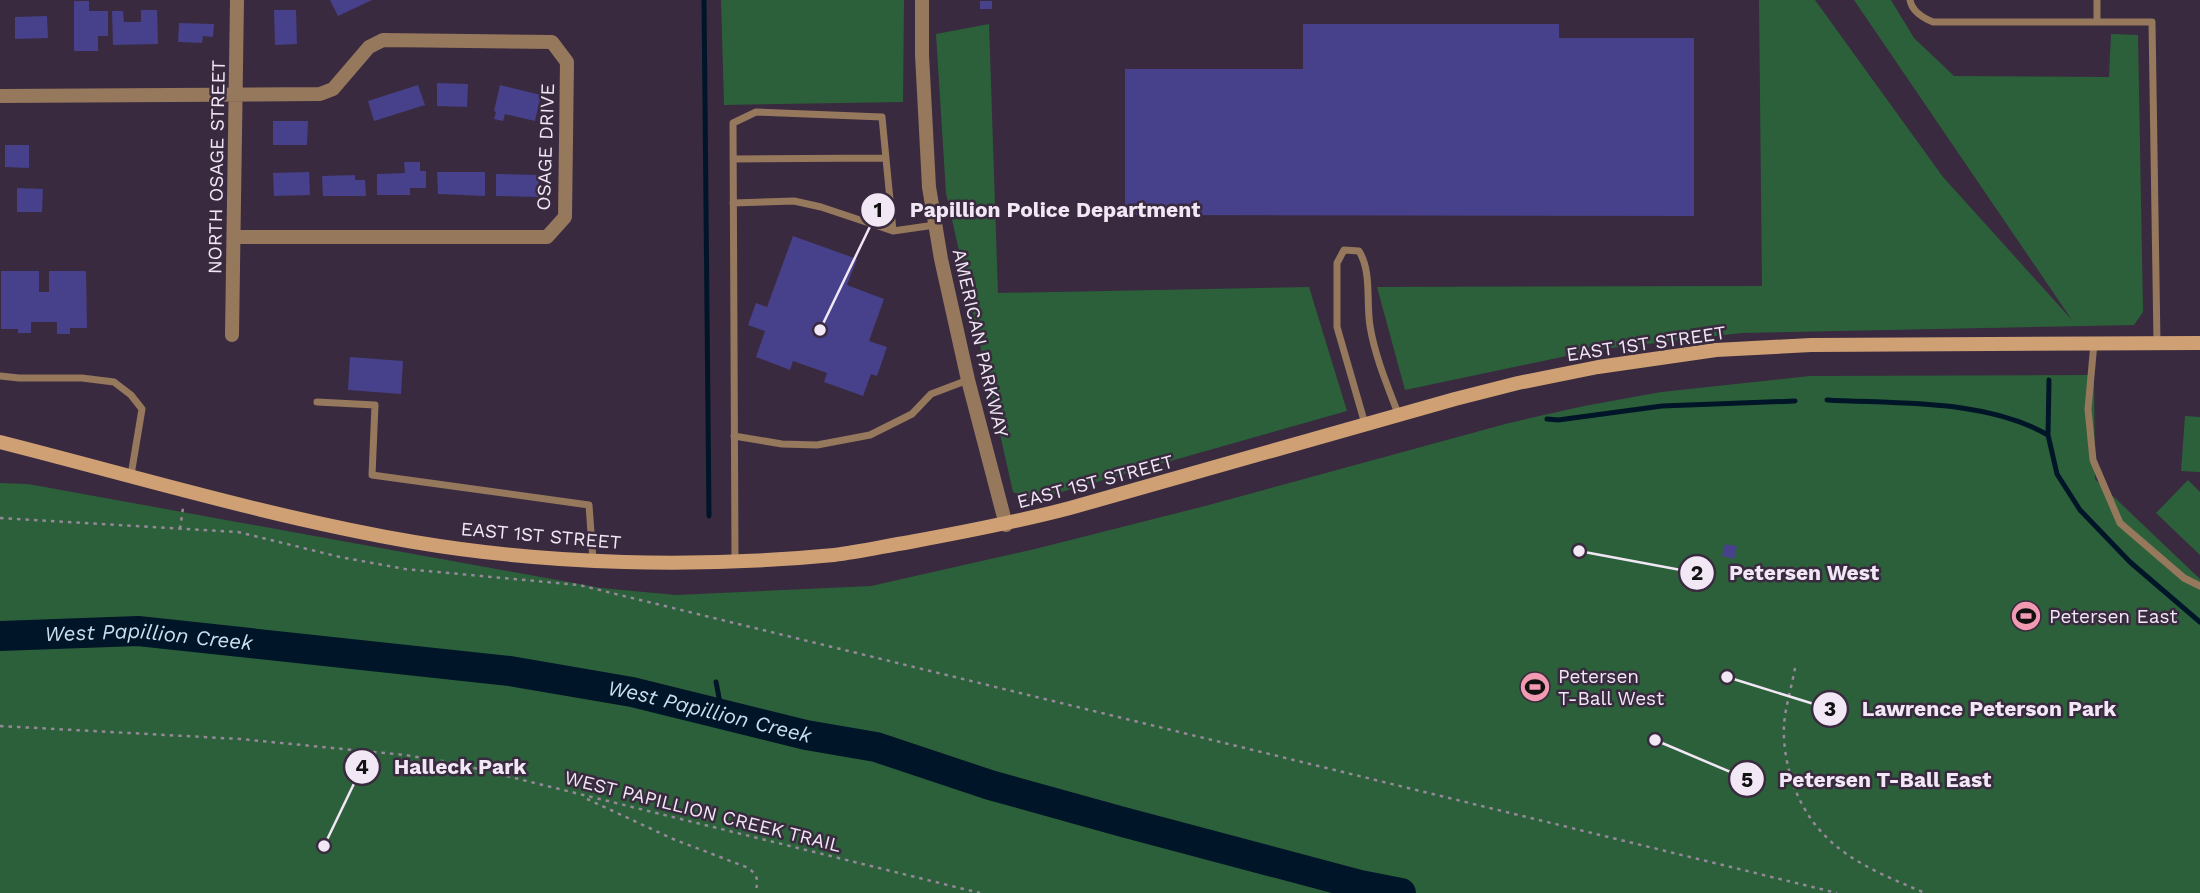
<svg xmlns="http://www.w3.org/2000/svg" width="2200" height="893" font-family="'Work Sans',sans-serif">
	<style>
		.green { fill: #2c603a }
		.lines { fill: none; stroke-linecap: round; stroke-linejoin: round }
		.stream { stroke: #001628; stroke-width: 5 }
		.river { stroke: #001628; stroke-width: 30 }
		.building { fill: #47408a }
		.path { stroke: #948899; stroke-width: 2.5; stroke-dasharray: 3.5 5; stroke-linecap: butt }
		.service { stroke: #96785d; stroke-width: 7 }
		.minor { stroke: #96785d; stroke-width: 14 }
		.secondary { stroke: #cfa074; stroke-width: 14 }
		.labels { text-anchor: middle; stroke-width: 5; stroke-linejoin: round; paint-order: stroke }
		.street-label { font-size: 19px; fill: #f1e7f5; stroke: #392a3f }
		.poi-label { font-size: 19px; fill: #f1e7f5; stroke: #392a3f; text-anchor: start }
		.water-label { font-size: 21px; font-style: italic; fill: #cbdeee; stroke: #392a3f }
		.leader { fill: none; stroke: #f1e7f5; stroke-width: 2.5 }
		.callout-dot { fill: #f1e7f5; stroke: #392a3f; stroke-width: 2.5 }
		.mark-label { font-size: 21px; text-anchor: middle; font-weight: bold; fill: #111 }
		.callout-label { font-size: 21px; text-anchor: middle; font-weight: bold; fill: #f1e7f5; stroke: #392a3f; stroke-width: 5; stroke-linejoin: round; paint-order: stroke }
	</style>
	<rect width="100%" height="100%" fill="#392a3f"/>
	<path class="green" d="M 721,0 L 904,0 L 903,102 L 724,105 Z
		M 1759,0 L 1815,0 L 1943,177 L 2072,320 L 1854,0 L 1891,0 L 1914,38 L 1954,76 L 2109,77 L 2111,34 L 2138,35 L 2143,312 L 2134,325 L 1742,333 L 1595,350 L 1405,390 L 1377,287 L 1762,286 Z
		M 989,24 L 998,293 L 1309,287 L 1347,411 L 1033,500 L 1013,492 L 946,193 L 936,34 Z
		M 2094,375 L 2095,479 L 2200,579 L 2200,893 L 0,893 L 0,483 L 28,484 L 601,588 L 676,595 L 871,586 L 1035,549 L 1205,506 L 1509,423 L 1584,406 L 1661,392 L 1810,376 Z
		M 2185,416 L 2200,417 L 2200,472 L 2181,471 Z
		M 2188,480 L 2200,492 L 2200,555 L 2156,513 Z"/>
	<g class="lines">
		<path class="stream" d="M 704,0 L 709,516
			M 2049,380 L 2048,435 L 2057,474 L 2080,510 L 2130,562 L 2200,622
			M 1827,400 C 1898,404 1985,399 2048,435
			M 1547,419 L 1558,420 L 1662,406 L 1795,401
			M 716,682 L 722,713"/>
		<path class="river" id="s1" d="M 0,636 L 138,631 L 510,671 L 632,692 L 806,735 L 876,747 L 990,785 L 1123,822 L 1360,885 L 1401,893"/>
	</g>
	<path class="building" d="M 330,0 L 372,0 L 338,16 Z
		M 74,1 L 89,1 L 89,11 L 108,11 L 108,36 L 98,36 L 98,51 L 74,51 Z
		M 980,1 L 992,1 L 992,9 L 980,9 Z
		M 141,10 L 157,10 L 158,44 L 113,45 L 112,11 L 123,11 L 124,22 L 141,22 Z
		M 274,10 L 296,10 L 297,44 L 275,45 Z
		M 47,16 L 48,38 L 15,39 L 15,17 Z
		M 179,23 L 214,24 L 213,37 L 203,36 L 202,43 L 178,42 Z
		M 1303,24 L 1559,24 L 1559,38 L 1694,38 L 1694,216 L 1125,215 L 1125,69 L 1303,69 Z
		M 437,83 L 468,84 L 467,107 L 437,106 Z
		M 418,85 L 425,105 L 374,121 L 368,101 Z
		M 500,85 L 541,95 L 535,121 L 505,114 L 503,121 L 494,119 L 496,112 L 494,111 Z
		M 273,121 L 308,121 L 307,145 L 273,145 Z
		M 5,145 L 29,145 L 29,168 L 5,167 Z
		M 404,162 L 420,162 L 420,171 L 426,171 L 426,188 L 410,188 L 410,195 L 377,195 L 377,174 L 405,173 Z
		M 309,172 L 310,195 L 274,196 L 273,173 Z
		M 437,172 L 485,172 L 485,196 L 438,194 Z
		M 496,174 L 539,175 L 538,197 L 496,196 Z
		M 355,175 L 355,180 L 365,180 L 366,196 L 323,196 L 322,176 Z
		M 17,188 L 43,189 L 42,212 L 17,212 Z
		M 793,236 L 857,259 L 847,285 L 884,299 L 869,341 L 887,347 L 877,376 L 871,374 L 863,396 L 824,382 L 827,373 L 793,361 L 790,370 L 756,357 L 765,331 L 748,325 L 756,303 L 767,307 Z
		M 1,271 L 39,271 L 39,292 L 49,292 L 49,271 L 86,271 L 87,328 L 70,328 L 70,334 L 57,334 L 57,322 L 31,322 L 31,333 L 18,333 L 18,329 L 1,329 Z
		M 350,357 L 403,361 L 401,394 L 348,390 Z
		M 1725,544 L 1737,546 L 1734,559 L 1722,556 Z"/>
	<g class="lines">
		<path class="path" d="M 0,518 L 238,532 L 340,557 L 405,569 L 579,585 L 1837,893
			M 180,529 L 183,508 L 186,506
			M 1795,668 C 1792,686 1785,707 1784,726 C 1783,745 1787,766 1793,784 C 1817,849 1866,868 1925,893
			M 0,726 L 240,739 L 405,755 L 454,763 L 980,893
			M 587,799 L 673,839 L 746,867 C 758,874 759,880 755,893"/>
		<path class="service" d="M 1910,0 C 1912,12 1923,18 1933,22 L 2152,22 L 2157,343
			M 2097,21 L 2097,0
			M 733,159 L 886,158
			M 733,203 L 794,201 L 821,207 L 893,231
			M 2094,343 L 2088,409 L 2093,460 L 2120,523 L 2184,578 L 2200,586
			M 0,376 L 19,378 L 82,378 L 114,382 L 131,395 L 142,409 L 131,475
			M 317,402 L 375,405 L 372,475 L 589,505 L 593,560
			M 1365,424 L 1337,327 L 1337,263 L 1344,250 L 1359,251 C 1372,272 1366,302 1370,326 C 1375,357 1388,387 1399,416
			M 734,436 L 782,444 L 817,445 L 870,435 L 912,414 L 931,394 L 968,380
			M 735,561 L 733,123 L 756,112 L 882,117 L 893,231 L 935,225"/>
		<path class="minor" d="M 922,0 L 922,55 L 929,187 L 941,259 L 968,380 L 1006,525
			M 0,96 L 320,94 L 333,89 L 369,47 L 383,40 L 552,42 L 567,62 L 565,217 L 547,237 L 234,237
			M 232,335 L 237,0"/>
		<path class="secondary" d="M 0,442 C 138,477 274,518 414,542 C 550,565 698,568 834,555 C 860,552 885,546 910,542 C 964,532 1017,522 1070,508 L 1455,399 L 1518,383 L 1598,367 L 1716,350 L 1811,345 L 2200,343"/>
	</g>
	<defs>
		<g id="stadium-disc" transform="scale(1.575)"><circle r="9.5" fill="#f19ab2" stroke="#392a3f"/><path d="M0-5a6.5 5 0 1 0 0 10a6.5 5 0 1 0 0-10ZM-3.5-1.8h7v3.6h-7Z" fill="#111"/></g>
	</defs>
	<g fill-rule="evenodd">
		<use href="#stadium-disc" x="2026" y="616"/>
		<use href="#stadium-disc" x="1535" y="687"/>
	</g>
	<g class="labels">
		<g class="street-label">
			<text transform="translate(545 147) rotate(-88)" y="7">OSAGE DRIVE</text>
			<text transform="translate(216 167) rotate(-89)" y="7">NORTH OSAGE STREET</text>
			<text transform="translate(981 343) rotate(77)" y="7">AMERICAN PARKWAY</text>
			<text transform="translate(1646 343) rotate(-8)" y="7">EAST 1ST STREET</text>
			<text transform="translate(1095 481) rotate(-15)" y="7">EAST 1ST STREET</text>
			<text transform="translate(541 535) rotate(5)" y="7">EAST 1ST STREET</text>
			<text transform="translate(703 811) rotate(14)" y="7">WEST PAPILLION CREEK TRAIL</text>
		</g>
		<g class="poi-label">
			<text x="2049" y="623">Petersen East</text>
			<text x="1558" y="683">Petersen<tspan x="1558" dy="22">T-Ball West</tspan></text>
		</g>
		<g class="water-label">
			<text dy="7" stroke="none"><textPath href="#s1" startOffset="149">West Papillion Creek</textPath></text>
			<text dy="7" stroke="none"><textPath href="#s1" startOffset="716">West Papillion Creek</textPath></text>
		</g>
	</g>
	<path class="leader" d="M820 330L878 210M1579 551L1697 573M1727 677L1830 709M324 846L362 767M1655 740L1747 779"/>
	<g class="callout-dot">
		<circle cx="820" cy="330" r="7"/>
		<circle cx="1579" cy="551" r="7"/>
		<circle cx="1727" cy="677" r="7"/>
		<circle cx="324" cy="846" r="7"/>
		<circle cx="1655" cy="740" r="7"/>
		<circle cx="878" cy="210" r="18"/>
		<circle cx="1697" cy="573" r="18"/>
		<circle cx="1830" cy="709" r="18"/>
		<circle cx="362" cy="767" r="18"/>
		<circle cx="1747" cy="779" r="18"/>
	</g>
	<g class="mark-label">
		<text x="878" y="217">1</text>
		<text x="1697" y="580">2</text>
		<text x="1830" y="716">3</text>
		<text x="362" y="774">4</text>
		<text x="1747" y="787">5</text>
	</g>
	<g class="callout-label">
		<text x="1055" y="217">Papillion Police Department</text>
		<text x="1804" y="580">Petersen West</text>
		<text x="1989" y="716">Lawrence Peterson Park</text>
		<text x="460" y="774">Halleck Park</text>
		<text x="1885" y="787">Petersen T-Ball East</text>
	</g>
</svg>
